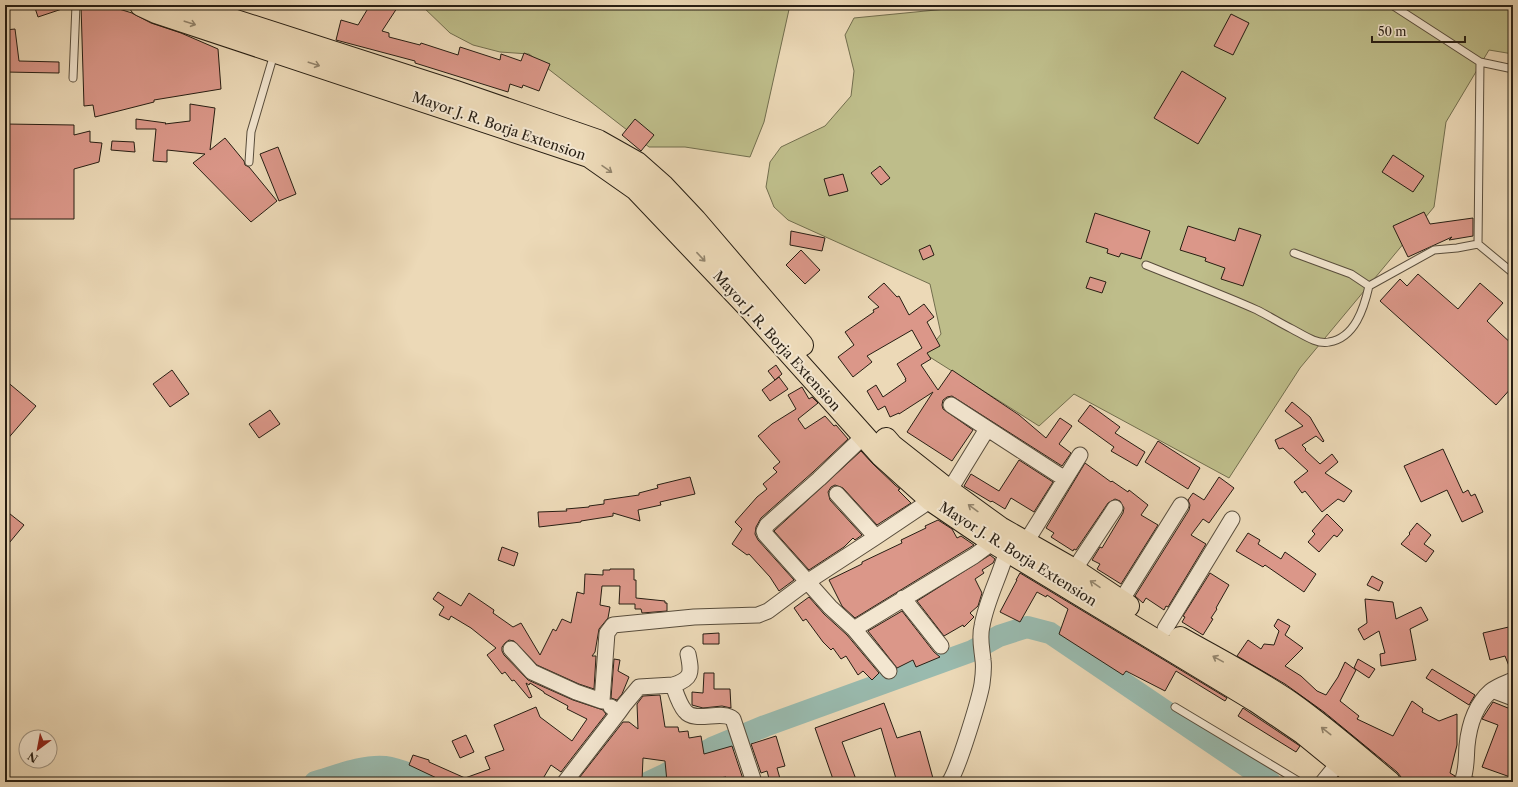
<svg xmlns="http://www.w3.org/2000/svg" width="1518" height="787" font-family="'Libre Caslon Text',serif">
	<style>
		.green { fill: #bebd8a; stroke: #726e4e }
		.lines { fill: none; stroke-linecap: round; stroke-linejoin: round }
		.river { stroke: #99baae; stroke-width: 22 }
		.building { fill: #db9789; stroke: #271e13 }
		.service-casing { stroke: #584d3c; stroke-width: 9 }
		.minor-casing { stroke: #584d3c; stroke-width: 17 }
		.primary-casing { stroke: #271e13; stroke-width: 24 }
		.service { stroke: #f3e6d0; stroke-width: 7 }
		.minor { stroke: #f3e6d0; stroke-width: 15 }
		.primary { stroke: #ecd9b7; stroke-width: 22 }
		.oneway { stroke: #93856d }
		.labels { text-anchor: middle; stroke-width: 4; stroke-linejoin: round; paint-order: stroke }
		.street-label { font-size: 14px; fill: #271e13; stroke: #f3e6d0 }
	</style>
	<rect width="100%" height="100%" fill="#ecd9b7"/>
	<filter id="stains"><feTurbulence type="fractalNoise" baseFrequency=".005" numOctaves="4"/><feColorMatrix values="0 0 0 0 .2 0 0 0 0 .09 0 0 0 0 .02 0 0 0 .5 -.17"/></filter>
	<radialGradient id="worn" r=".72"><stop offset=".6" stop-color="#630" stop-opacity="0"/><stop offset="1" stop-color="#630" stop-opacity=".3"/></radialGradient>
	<path class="green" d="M 421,5 L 790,5 L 764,122 L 750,157 L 685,147 L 649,147 L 529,54 L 500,52 L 473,45 L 450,33 Z
		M 987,5 L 1513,5 L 1513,54 L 1489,50 L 1446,122 L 1434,207 L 1300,368 L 1229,478 L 1074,394 L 1039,426 L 925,354 L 941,334 L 930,284 L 788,220 L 774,207 L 766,187 L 770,162 L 781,147 L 825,126 L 851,96 L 854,71 L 845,35 L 854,18 Z"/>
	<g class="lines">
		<path class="river" d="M 315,782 C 336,776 363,765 385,767 C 400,769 415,776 429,782
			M 649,782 L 664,775 L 712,748 L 765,726 L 972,651 L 999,636 L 1027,627 L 1050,633 L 1270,782"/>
	</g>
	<path class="building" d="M 34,5 L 68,5 L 68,7 L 38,17 Z
		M 81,5 L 106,5 L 132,13 L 151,23 L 181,33 L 218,49 L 221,89 L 154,100 L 154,102 L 95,117 L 93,105 L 84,106 Z
		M 370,5 L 399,5 L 382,31 L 389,33 L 389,37 L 420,45 L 421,43 L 458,55 L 460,47 L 500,60 L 501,54 L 521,61 L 524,53 L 550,64 L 539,91 L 523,85 L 522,88 L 510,84 L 508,92 L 415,63 L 415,61 L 336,40 L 341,20 L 358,25 Z
		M 1231,14 L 1249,23 L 1233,55 L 1214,46 Z
		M 15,29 L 19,61 L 59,62 L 59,73 L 5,72 L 5,30 Z
		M 1182,71 L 1226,98 L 1198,144 L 1154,118 Z
		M 190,104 L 215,108 L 210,150 L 225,138 L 244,161 L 245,165 L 249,167 L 277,201 L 251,222 L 193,163 L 205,154 L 167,150 L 167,162 L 153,161 L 156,129 L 136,129 L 136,119 L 166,123 L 165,124 L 190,121 Z
		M 635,119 L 654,135 L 641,151 L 622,135 Z
		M 5,124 L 74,125 L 74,135 L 90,131 L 90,142 L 102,143 L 99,162 L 74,169 L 74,219 L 5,219 Z
		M 112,141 L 134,142 L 135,152 L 111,150 Z
		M 278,147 L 296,194 L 279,201 L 260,154 Z
		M 1393,155 L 1424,176 L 1413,192 L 1382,172 Z
		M 880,166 L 890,178 L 881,185 L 871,173 Z
		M 843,174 L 848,191 L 829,196 L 824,179 Z
		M 1424,212 L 1430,224 L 1473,218 L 1473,236 L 1449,240 L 1452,237 L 1408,257 L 1393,226 Z
		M 1095,213 L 1150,231 L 1141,259 L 1121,253 L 1119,257 L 1107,253 L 1108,249 L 1086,242 Z
		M 1188,226 L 1235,241 L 1239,228 L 1261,235 L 1243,286 L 1221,279 L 1225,268 L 1205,261 L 1206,258 L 1180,250 Z
		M 791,231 L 825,238 L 822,251 L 790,245 Z
		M 930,245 L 934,255 L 923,260 L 919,250 Z
		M 801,250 L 820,270 L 805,284 L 786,265 Z
		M 1418,274 L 1458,309 L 1480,283 L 1503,303 L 1487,321 L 1513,345 L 1513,386 L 1496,405 L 1380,301 L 1400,279 L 1407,286 Z
		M 1090,277 L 1106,282 L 1102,293 L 1086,288 Z
		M 884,283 L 897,297 L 899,296 L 909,315 L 924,304 L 934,317 L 927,322 L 940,346 L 927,353 L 931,359 L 921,365 L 938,390 L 952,370 L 1019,415 L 1046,438 L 1060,418 L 1072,426 L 1059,444 L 1071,453 L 1062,466 L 952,396 L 947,397 L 943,400 L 942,405 L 943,409 L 973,430 L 952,461 L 907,432 L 933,392 L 899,414 L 899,413 L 890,417 L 885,406 L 878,410 L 867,391 L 876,385 L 883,397 L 906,381 L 905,379 L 906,379 L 897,364 L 922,348 L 912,330 L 867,356 L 872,362 L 853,377 L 838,357 L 854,345 L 845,332 L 874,312 L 873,310 L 879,307 L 868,297 Z
		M 776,365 L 782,374 L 775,380 L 768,371 Z
		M 172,370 L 189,394 L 170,407 L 153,384 Z
		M 779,377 L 788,389 L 770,401 L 762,390 Z
		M 5,380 L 36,406 L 5,442 Z
		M 802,387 L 809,399 L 812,397 L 818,403 L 798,419 L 805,429 L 825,416 L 834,426 L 836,425 L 848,439 L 813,472 L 761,518 L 756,527 L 755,534 L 758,540 L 794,580 L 779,591 L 770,577 L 749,554 L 747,555 L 732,544 L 742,529 L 735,522 L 757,497 L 767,489 L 763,484 L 777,472 L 773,468 L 780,462 L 758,436 L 772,424 L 796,409 L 788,395 Z
		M 1292,402 L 1310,417 L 1324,441 L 1323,442 L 1316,436 L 1302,445 L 1306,449 L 1305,450 L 1320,464 L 1332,454 L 1338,462 L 1325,473 L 1352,491 L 1344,502 L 1338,499 L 1322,512 L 1305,491 L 1302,493 L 1294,482 L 1308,471 L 1283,448 L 1279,449 L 1275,440 L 1303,426 L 1285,411 Z
		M 1090,405 L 1120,427 L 1115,433 L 1145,452 L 1137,466 L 1111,451 L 1114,447 L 1078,421 Z
		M 270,410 L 280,424 L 259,438 L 249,424 Z
		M 1158,441 L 1200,468 L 1188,489 L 1145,462 Z
		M 1443,449 L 1463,493 L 1468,490 L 1471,496 L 1475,494 L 1483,512 L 1462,522 L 1447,490 L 1421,502 L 1404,466 Z
		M 861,451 L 873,464 L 895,485 L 900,489 L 898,490 L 911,503 L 877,525 L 843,488 L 835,485 L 831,487 L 828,492 L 830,500 L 862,535 L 855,540 L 853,538 L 844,547 L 809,570 L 774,531 Z
		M 1019,460 L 1053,482 L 1034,512 L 1011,498 L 1005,509 L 992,501 L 991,502 L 964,486 L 971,474 L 999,491 Z
		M 1085,463 L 1111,482 L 1112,481 L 1128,492 L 1129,490 L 1148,505 L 1141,515 L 1158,525 L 1121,584 L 1097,569 L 1100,564 L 1092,560 L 1100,547 L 1102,548 L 1123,513 L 1124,508 L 1120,501 L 1115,499 L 1108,503 L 1076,550 L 1074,549 L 1073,551 L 1051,537 L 1054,533 L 1046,528 Z
		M 690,477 L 695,494 L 660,502 L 661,505 L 638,510 L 640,521 L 613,513 L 613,516 L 581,521 L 581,522 L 539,527 L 538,512 L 567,511 L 566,509 L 589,507 L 589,506 L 604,504 L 604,500 L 639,495 L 639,493 L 658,488 L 657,485 Z
		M 1219,477 L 1234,488 L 1209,523 L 1203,519 L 1191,535 L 1206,544 L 1168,607 L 1166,606 L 1164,610 L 1146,598 L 1143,603 L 1135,596 L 1189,510 L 1190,505 L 1188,500 L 1193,493 L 1204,500 Z
		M 5,510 L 24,525 L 5,548 Z
		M 1327,514 L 1343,530 L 1337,537 L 1334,535 L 1319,552 L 1308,542 L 1315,534 L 1312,531 Z
		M 938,520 L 952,529 L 957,538 L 961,536 L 974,545 L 855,618 L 842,606 L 829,580 L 862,564 L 862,562 L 902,543 L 901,540 L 926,528 L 925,526 Z
		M 1417,523 L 1431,535 L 1424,544 L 1434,551 L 1426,562 L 1401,544 L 1410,534 L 1409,533 Z
		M 1248,533 L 1260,540 L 1258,544 L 1281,559 L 1285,552 L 1316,574 L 1304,592 L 1265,565 L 1263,567 L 1236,551 Z
		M 502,547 L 518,553 L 514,566 L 498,560 Z
		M 990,555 L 995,559 L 993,563 L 982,570 L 984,573 L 975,579 L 982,593 L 978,606 L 970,613 L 974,617 L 964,627 L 963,625 L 944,636 L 917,601 Z
		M 610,569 L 634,569 L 634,580 L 636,580 L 636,598 L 665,601 L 665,603 L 667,603 L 667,611 L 642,613 L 641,609 L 635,609 L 635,604 L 619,604 L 620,586 L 602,586 L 600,605 L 610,607 L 608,618 L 599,629 L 595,652 L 592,656 L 596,656 L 594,689 L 579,684 L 537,665 L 514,641 L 509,640 L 505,643 L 502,647 L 502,651 L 504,655 L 528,680 L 573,700 L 603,710 L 606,714 L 561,772 L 551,765 L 541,782 L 445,782 L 409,765 L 413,755 L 429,760 L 429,762 L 465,778 L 490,769 L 485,757 L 504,750 L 494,725 L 536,707 L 540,717 L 572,741 L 587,719 L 567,709 L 568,706 L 544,693 L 544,692 L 530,683 L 529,685 L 526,683 L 532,697 L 529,698 L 514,680 L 512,681 L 505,672 L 502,674 L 487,655 L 496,648 L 471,628 L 451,616 L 449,620 L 439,615 L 444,607 L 433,599 L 438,592 L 461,606 L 469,593 L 494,610 L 493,613 L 513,627 L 521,623 L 540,655 L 553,629 L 556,631 L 562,619 L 571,623 L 577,592 L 584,594 L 585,574 L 603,575 L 603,570 L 610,570 Z
		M 1020,573 L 1227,698 L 1225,701 L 1176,671 L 1165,691 L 1126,671 L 1123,675 L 1059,634 L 1068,609 L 1047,595 L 1046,597 L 1037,592 L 1020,622 L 1000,612 L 1017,580 L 1016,580 Z
		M 1210,573 L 1229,585 L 1216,608 L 1217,609 L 1211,618 L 1213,619 L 1203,635 L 1182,622 L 1185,617 L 1183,616 Z
		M 1372,576 L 1383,582 L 1379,591 L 1367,585 Z
		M 809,597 L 824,614 L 847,635 L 879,673 L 872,680 L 863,671 L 858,675 L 846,656 L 841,659 L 833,648 L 831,650 L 823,642 L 806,619 L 803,621 L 794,608 Z
		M 1365,599 L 1393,602 L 1396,619 L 1421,607 L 1428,620 L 1410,629 L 1416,660 L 1381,666 L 1380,654 L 1385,653 L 1379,631 L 1364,640 L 1358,629 L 1367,623 Z
		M 902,611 L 934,652 L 940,657 L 916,667 L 913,660 L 897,668 L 868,631 Z
		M 1278,619 L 1290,626 L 1285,635 L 1303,648 L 1285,666 L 1301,676 L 1317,691 L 1326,695 L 1338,677 L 1345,662 L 1356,670 L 1340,701 L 1359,716 L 1357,719 L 1393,736 L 1412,701 L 1423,709 L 1422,712 L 1439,721 L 1457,714 L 1457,745 L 1450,773 L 1455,776 L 1453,782 L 1401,782 L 1401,777 L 1397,772 L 1324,712 L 1285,684 L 1237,656 L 1248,640 L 1261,649 L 1264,644 L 1274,645 L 1279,631 L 1274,626 Z
		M 1513,626 L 1513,671 L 1511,671 L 1505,656 L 1490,660 L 1483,633 Z
		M 719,633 L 719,644 L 703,644 L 703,634 Z
		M 614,659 L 620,660 L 618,671 L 629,677 L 622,694 L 617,700 L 611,698 Z
		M 1358,659 L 1375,669 L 1369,678 L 1354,668 Z
		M 1432,669 L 1475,695 L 1469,705 L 1426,678 Z
		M 704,673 L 714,673 L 714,689 L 730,689 L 731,708 L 722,706 L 703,708 L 692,705 L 692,692 L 703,693 Z
		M 660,695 L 665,727 L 678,727 L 679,732 L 688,731 L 689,738 L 701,736 L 704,754 L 732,746 L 743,779 L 736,780 L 737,782 L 727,782 L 726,777 L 692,782 L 667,782 L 665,761 L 643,758 L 642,781 L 576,782 L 623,722 L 629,722 L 638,729 L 637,704 L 643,696 Z
		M 1493,702 L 1513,710 L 1513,778 L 1482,767 L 1498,725 L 1482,719 Z
		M 884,703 L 897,738 L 920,731 L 934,782 L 897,782 L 881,728 L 842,742 L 857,782 L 834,782 L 815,728 Z
		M 1243,708 L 1300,746 L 1296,752 L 1238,716 Z
		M 466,735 L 474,752 L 460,758 L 452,741 Z
		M 776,736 L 785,766 L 777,768 L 781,782 L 770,782 L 767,771 L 761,773 L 751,744 Z"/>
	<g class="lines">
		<g class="service-casing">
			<path id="service" d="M 1392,5 L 1480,62 L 1513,69
				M 1480,62 L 1478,244 L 1513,273
				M 73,78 L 76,5
				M 249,162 L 251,132 L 274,54
				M 1294,253 L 1351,274 L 1369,286
				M 1146,265 C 1183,280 1221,294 1257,310 C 1269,316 1280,323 1292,329 C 1302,334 1317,345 1329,342 C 1355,338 1364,308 1369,286 L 1434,250 L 1457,248 L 1478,244
				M 1175,707 L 1300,782
				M 1464,778 L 1475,782"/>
		</g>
		<g class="minor-casing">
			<path id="minor" d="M 951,405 L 1065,479
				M 863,437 L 819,479 L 767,525 L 764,531 L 765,534 L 830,607 L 854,629 L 889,671
				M 949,491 L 987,429
				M 837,494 L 876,537
				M 1026,542 L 1080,455
				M 1074,570 L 1115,508
				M 903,598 L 941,646
				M 1121,601 L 1181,505
				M 854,629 L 974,556 L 993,542 L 996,536
				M 1165,629 L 1232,519
				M 511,649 L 532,672 L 576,692 L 602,701 L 607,633 L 613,625 L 694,617 L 758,615 L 768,611 L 807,582 L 876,537 L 931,500
				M 673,685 C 692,679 692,673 688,654
				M 1492,690 L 1513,698
				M 619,712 L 624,705 L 639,687 L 673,685 C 676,693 679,704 685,711 C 695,724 722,709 733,719 L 754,782
				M 565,782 L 619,712 L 611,707
				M 949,782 C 956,777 980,697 982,684 C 983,677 984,667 983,660 C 982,649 979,638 982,626 C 987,597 1003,571 1009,542
				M 1323,782 L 1345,755
				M 1462,782 C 1467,770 1466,758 1467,746 C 1469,725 1475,705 1491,691 C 1497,686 1506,683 1513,680"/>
		</g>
		<g class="primary-casing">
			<path id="primary" d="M 141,5 L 156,12 L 589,156 L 636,189 L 752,311 L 881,455 L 931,500 L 993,542 L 1256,701 L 1303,733 L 1363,782
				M 186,5 L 456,92 L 523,115 L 598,141 L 637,163 L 663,186 L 695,220 L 802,345
				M 886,439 L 892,446 L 949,491 L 1000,528 L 1074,570 L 1128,606
				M 1180,638 C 1217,659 1256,679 1291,703 C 1325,727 1357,755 1389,782"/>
		</g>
		<use href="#service" class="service"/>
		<use href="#minor" class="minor"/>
		<use href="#primary" class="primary"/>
	</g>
	<defs><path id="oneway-shaft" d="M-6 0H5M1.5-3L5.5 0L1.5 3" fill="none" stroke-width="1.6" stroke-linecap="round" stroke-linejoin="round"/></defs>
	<g class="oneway">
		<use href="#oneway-shaft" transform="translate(190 23) rotate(18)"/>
		<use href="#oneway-shaft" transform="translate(314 64) rotate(18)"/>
		<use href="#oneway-shaft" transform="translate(607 169) rotate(35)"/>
		<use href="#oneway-shaft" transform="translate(701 257) rotate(47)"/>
		<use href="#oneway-shaft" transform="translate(973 508) rotate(-144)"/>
		<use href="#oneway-shaft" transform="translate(1095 584) rotate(-146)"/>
		<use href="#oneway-shaft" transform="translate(1218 659) rotate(-151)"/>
		<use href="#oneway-shaft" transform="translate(1326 731) rotate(-142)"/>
	</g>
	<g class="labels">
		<g class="street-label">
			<text transform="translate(499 126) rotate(19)" y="5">Mayor J. R. Borja Extension</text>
			<text transform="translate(777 341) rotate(48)" y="5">Mayor J. R. Borja Extension</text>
			<text transform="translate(1018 554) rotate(32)" y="5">Mayor J. R. Borja Extension</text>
		</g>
	</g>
	<rect width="1518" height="787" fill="none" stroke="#ecd9b7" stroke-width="20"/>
	<rect x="6" y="6" width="1506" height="775" fill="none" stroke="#271e13" stroke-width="2"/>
	<rect x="10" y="10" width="1498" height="767" fill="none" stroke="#271e13"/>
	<g transform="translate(38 749) rotate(212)"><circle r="19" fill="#f3e6d0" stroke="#a19684"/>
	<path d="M0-3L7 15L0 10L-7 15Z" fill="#8f2418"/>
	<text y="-6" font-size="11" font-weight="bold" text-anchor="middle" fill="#271e13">N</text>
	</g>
	<path d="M1372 36v6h93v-6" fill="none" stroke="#271e13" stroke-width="2"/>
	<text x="1378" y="36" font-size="12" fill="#271e13" stroke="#f3e6d0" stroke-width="3" paint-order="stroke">50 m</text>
	<rect width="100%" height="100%" filter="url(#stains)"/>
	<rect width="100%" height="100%" fill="url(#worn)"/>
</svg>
